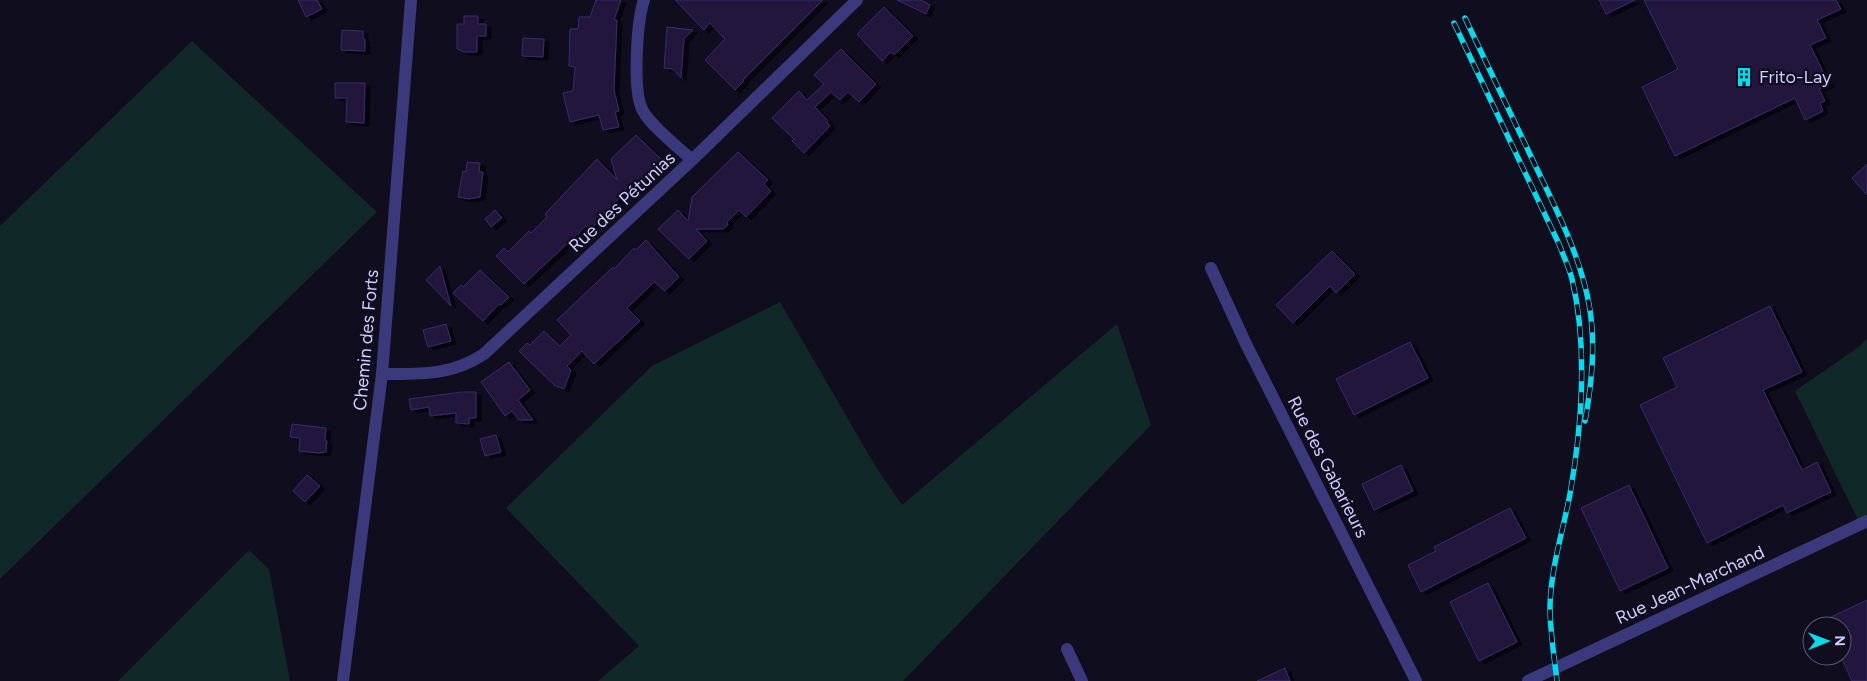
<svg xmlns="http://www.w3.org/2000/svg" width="1867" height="681" font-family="Figtree,sans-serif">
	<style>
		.green { fill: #102827 }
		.building { fill: #20193e; stroke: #372c6a; filter: url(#shadow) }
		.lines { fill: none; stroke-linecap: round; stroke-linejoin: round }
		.minor { stroke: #3a397c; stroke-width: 12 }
		.tertiary { stroke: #3a397c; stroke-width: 12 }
		.rail-casing { stroke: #07daed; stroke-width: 5.5 }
		.rail { stroke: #0f0d1e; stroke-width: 4; stroke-dasharray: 11; stroke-linecap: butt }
		.labels { text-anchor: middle; stroke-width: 4.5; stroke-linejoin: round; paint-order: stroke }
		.poi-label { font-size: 18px; fill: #d0cbfd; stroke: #0f0d1e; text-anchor: start }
		.street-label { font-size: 18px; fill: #d0cbfd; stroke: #0f0d1e }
	</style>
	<defs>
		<filter id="shadow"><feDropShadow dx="5" dy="3" stdDeviation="0" flood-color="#0009"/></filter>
	</defs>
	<rect width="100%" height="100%" fill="#0f0d1e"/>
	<path class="green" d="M 192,41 L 377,212 L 0,579 L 0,226 Z
		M 780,302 L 876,467 L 902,505 L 1117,324 L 1151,425 L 903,681 L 598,681 L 639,646 L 506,508 L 652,366 Z
		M 1867,338 L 1867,521 L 1860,524 L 1795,391 L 1860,346 Z
		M 249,550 L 269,569 L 290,681 L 118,681 Z"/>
	<path class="building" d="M 298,0 L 317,0 L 322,9 L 306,17 Z
		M 596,0 L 621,0 L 614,20 L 617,20 L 614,90 L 619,111 L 615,112 L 619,127 L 603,130 L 599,115 L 570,122 L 563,93 L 573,91 L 575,67 L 569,66 L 570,29 L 578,29 L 579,17 L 590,17 Z
		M 675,0 L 823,0 L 743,80 L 744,81 L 735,90 L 705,60 L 725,39 L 710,23 L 704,30 Z
		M 897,0 L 921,0 L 930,5 L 926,14 Z
		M 1599,0 L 1635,0 L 1606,14 Z
		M 1644,0 L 1836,0 L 1841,9 L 1817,20 L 1826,38 L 1810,45 L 1829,84 L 1819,89 L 1825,101 L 1820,103 L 1823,111 L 1805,120 L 1795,98 L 1675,156 L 1642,87 L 1678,69 Z
		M 884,7 L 913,36 L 894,55 L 891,52 L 882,61 L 857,34 Z
		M 464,16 L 478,16 L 478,24 L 486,24 L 486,36 L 477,36 L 477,52 L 464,52 L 457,49 L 457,24 L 464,24 Z
		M 667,27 L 693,30 L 684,39 L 681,78 L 673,69 L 664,68 Z
		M 342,30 L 363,31 L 363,38 L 365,39 L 365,51 L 341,50 Z
		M 523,38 L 544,39 L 543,57 L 522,56 Z
		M 841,49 L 876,84 L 859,102 L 848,92 L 840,100 L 831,92 L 815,107 L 828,121 L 827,122 L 830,126 L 804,153 L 792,141 L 794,139 L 772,118 L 799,91 L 807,100 L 824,84 L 814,75 Z
		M 335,83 L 365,83 L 364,123 L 346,122 L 347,98 L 335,98 Z
		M 636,135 L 662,160 L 633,189 L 631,187 L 598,219 L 600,220 L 590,230 L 586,226 L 524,284 L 496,256 L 504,248 L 508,252 L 529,231 L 531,233 L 547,217 L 545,214 L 597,159 L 617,180 L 611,159 Z
		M 738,152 L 768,180 L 764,184 L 771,191 L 746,217 L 739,210 L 727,222 L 728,225 L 723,229 L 696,229 L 707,241 L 689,259 L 658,229 L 678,210 L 688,221 L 692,197 Z
		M 467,162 L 480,163 L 479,172 L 483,172 L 480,197 L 469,199 L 458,197 L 463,171 L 466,172 Z
		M 1867,164 L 1867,195 L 1852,178 Z
		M 495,210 L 502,218 L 491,227 L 485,219 Z
		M 646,240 L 679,277 L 665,291 L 654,282 L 627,308 L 640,321 L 594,364 L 582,351 L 567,366 L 571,370 L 564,389 L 554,385 L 519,351 L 527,343 L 530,345 L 544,331 L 560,346 L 571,335 L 557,320 L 613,267 L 614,269 L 634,248 L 636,250 Z
		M 1332,251 L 1355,274 L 1336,293 L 1330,286 L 1293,323 L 1276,305 Z
		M 440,266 L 451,306 L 426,280 Z
		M 480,270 L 509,297 L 501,305 L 499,304 L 483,321 L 453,293 L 461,285 L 463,287 Z
		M 1770,306 L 1802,372 L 1763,390 L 1802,470 L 1817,462 L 1831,492 L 1787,513 L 1783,505 L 1707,543 L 1640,405 L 1677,387 L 1663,358 Z
		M 446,324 L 451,341 L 428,347 L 423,330 Z
		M 1410,342 L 1428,378 L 1354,415 L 1336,379 Z
		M 509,362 L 530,390 L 518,400 L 533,420 L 519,420 L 512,411 L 505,416 L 481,382 Z
		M 461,392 L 476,392 L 476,418 L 469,418 L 469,424 L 456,423 L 456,413 L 430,416 L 429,407 L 411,410 L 409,399 Z
		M 292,424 L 326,428 L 325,440 L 327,441 L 326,452 L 320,453 L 299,451 L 300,438 L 290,437 Z
		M 496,435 L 501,452 L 485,456 L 480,439 Z
		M 1401,465 L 1413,491 L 1374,510 L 1362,484 Z
		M 307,475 L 320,486 L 305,502 L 293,491 Z
		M 1629,485 L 1668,568 L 1620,591 L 1581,508 Z
		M 1510,508 L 1526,538 L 1421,592 L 1408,565 L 1436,551 L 1434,547 Z
		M 1488,583 L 1517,642 L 1479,661 L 1450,602 Z
		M 1867,600 L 1867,681 L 1852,681 L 1842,659 L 1842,626 L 1812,626 Z
		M 1285,668 L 1290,681 L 1257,681 Z"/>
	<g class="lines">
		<path class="minor" d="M 644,0 C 637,21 632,92 643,111 C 652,127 678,147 692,160
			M 1211,268 L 1246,344 L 1416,681
			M 382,374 C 420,374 451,376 484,354 L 692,160 L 857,0
			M 1067,649 L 1082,681
			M 1528,681 L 1867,521"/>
		<path class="tertiary" d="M 343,681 L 382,374 L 411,0"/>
		<g class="rail-casing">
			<path id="rail" d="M 1465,18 C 1489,68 1513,119 1537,169 C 1558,213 1580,256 1589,304 C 1596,343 1592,382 1585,421
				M 1454,23 L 1559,244 C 1563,255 1569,267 1572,279 C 1588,346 1582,427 1570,494 C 1563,531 1551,567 1550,606 C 1550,631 1554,656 1557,681"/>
		</g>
		<use href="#rail" class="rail"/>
	</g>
	<defs>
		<g id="building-bare" transform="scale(1.5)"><path d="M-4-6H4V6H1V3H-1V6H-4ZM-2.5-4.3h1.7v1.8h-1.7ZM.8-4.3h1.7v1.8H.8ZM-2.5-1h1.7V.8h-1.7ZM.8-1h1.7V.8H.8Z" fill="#07daed" stroke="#0f0d1e" stroke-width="2.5" paint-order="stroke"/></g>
	</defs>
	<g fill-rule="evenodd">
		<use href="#building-bare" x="1744" y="77"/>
	</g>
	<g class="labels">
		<g class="poi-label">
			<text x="1759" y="83">Frito-Lay</text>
		</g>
		<g class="street-label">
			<text transform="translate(622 202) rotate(-43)" y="6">Rue des Pétunias</text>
			<text transform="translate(366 340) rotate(-85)" y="6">Chemin des Forts</text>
			<text transform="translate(1328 467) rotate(63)" y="6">Rue des Gabarieurs</text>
			<text transform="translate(1690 585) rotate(-25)" y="6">Rue Jean-Marchand</text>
		</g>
	</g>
	<g transform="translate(1827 641) rotate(89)"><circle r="24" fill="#0f0d1e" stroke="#5c5977"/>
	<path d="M0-4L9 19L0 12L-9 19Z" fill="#07daed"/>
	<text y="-8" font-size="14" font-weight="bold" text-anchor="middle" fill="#d0cbfd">N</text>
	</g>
</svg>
